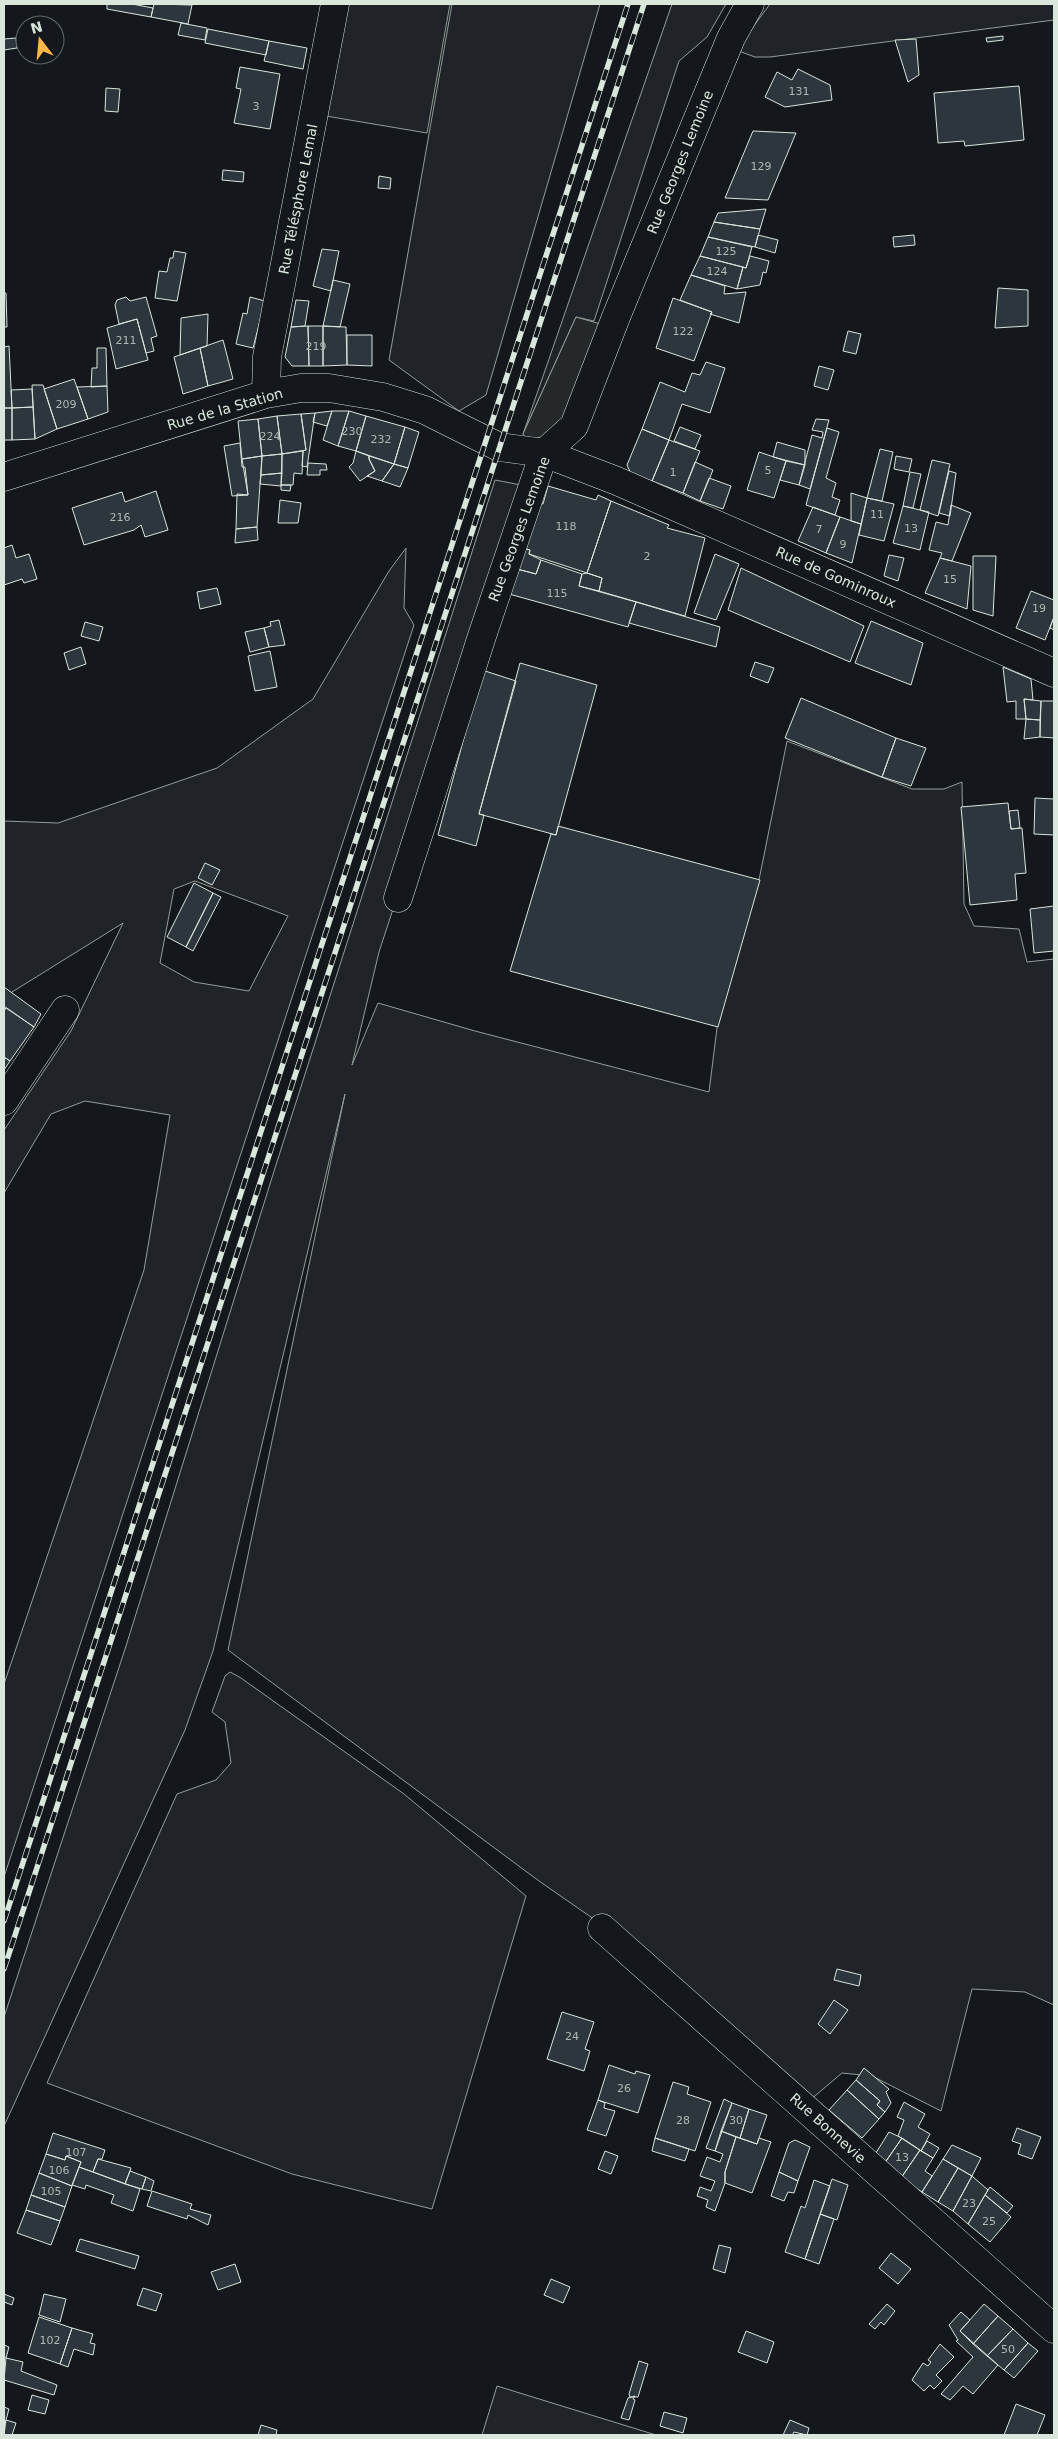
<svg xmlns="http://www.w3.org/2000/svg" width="1058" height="2439" font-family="'DejaVu Sans',sans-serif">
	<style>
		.green { fill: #202428; stroke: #939e99; fill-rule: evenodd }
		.parking { fill: #24282b; stroke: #939e99 }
		.building { fill: #2c363c; stroke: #d8e6dc }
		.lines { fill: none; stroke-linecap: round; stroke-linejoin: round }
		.minor-casing { stroke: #d8e6dc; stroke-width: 29 }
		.minor { stroke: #14181c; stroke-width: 28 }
		.rail-casing { stroke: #d8e6dc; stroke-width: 5.5 }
		.rail { stroke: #14181c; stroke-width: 4; stroke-dasharray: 11; stroke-linecap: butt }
		.labels { text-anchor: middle; stroke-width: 4; stroke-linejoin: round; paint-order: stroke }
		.number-label { font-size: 11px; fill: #adbab4 }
		.street-label { font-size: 14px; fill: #d8e6dc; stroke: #14181c }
	</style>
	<rect width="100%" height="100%" fill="#14181c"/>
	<path class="green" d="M 339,4 L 450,4 L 427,133 L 314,114 Z
		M 452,4 L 600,4 L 486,395 L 459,411 L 389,360 Z
		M 672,4 L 726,4 L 707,37 L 679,61 L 594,321 L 576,317 L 523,434 Z
		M 770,4 L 1054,4 L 1054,20 L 770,57 L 755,57 L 736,50 Z
		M 495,480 L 521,485 L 482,636 L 379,952 L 352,1065 L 378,1003 L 475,1031 L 709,1092 L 717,1028 L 760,875 L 787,741 L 912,789 L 944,789 L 962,782 L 964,904 L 974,926 L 1019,929 L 1027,962 L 1054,959 L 1054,2005 L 1025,1992 L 972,1989 L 941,2111 L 872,2076 L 842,2073 L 803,2106 L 660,1965 L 539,1881 L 228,1650 L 345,1094 L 213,1651 L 185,1730 L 4,2126 L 4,2017 L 126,1646 L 275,1168 Z
		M 406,548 L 404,608 L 414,625 L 4,1877 L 4,1684 L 144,1270 L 170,1115 L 85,1101 L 51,1114 L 4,1193 L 4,1130 L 71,1031 L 123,923 L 4,997 L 4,821 L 58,823 L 217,768 L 313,699 L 389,571 ZM 195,881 L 288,916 L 249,991 L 194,982 L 160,963 L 174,889 Z
		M 230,1672 L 241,1678 L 404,1794 L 526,1896 L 432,2209 L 292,2174 L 47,2083 L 177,1794 L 216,1780 L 231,1763 L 225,1722 L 212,1712 L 225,1676 Z
		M 497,2386 L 656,2435 L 482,2435 Z"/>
	<path class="parking" d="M 576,317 L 604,325 L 563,433 L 527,440 L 523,434 Z"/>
	<path class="building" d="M 107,4 L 132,4 L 153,8 L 151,17 L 107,9 Z
		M 154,4 L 192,5 L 188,24 L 151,17 Z
		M 181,23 L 207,28 L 205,40 L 178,35 Z
		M 208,29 L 269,41 L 266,55 L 205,43 Z
		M 1003,36 L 1003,40 L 987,42 L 986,38 Z
		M 16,38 L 17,48 L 4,50 L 4,39 Z
		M 916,39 L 919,75 L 908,82 L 895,40 Z
		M 269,41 L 307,48 L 303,69 L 264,61 Z
		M 240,67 L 280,74 L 270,129 L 234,123 L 241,89 L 236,88 Z
		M 798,69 L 830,85 L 832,100 L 785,107 L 765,97 L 777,72 L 792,80 Z
		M 1019,86 L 1024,140 L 965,146 L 964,141 L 938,143 L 934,93 Z
		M 106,88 L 120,89 L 118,112 L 105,111 Z
		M 753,131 L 796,133 L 768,200 L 725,198 Z
		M 223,170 L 244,172 L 243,182 L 222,180 Z
		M 379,176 L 391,178 L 390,189 L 378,188 Z
		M 766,209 L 760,229 L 714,222 L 718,213 Z
		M 714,222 L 760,229 L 755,247 L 708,237 Z
		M 758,235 L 778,240 L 775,253 L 755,247 Z
		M 914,235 L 915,245 L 894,247 L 893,237 Z
		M 708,237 L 752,247 L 746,268 L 700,256 Z
		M 322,249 L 339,251 L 331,291 L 313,286 Z
		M 174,251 L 186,253 L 177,301 L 155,298 L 159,271 L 167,272 L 170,258 L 173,258 Z
		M 700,256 L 743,267 L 737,289 L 691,275 Z
		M 750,256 L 769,261 L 766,273 L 763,272 L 760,285 L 737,289 L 743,267 L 746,268 Z
		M 691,275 L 725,286 L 724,294 L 746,292 L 739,323 L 710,314 L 712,312 L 680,300 Z
		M 333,280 L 350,284 L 340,327 L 323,326 Z
		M 998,288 L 1028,290 L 1028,326 L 995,328 Z
		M 4,293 L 6,293 L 7,327 L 4,327 Z
		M 126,297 L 130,301 L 146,297 L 157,336 L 151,338 L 154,351 L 146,353 L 137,319 L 119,324 L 115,305 L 117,300 Z
		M 250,297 L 265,301 L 253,348 L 236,344 L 243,313 L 247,314 Z
		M 673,298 L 712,312 L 694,361 L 656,348 Z
		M 296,300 L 309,301 L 305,326 L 291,327 Z
		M 208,314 L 207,346 L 180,355 L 181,318 Z
		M 137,319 L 148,360 L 116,369 L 107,328 Z
		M 308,326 L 309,366 L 292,366 L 285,357 L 291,327 Z
		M 308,326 L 323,326 L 323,366 L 309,366 Z
		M 323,326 L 346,327 L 347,365 L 323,366 Z
		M 848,331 L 861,334 L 856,354 L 843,351 Z
		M 347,335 L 372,335 L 372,366 L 347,365 Z
		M 223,340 L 233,379 L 208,386 L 200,348 Z
		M 9,346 L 12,408 L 4,408 L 4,347 Z
		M 97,348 L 106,348 L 107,386 L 91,387 L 92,368 L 97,368 Z
		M 200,348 L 208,386 L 183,394 L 174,357 Z
		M 706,362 L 725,368 L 710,413 L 682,404 L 669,440 L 642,429 L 660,382 L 685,392 L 692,373 L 700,375 Z
		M 819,366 L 834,370 L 828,390 L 814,386 Z
		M 74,379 L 88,419 L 57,429 L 44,389 Z
		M 32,385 L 43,385 L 57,429 L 35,439 Z
		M 107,386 L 108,412 L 88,419 L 77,387 Z
		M 32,389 L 33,407 L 12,408 L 11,390 Z
		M 33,407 L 35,439 L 12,440 L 12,408 Z
		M 4,408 L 12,408 L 12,440 L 4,440 Z
		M 332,411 L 327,426 L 313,422 L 315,413 Z
		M 332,411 L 349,411 L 338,446 L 323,440 Z
		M 349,411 L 366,416 L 356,451 L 338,446 Z
		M 315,413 L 307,467 L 302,466 L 303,451 L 306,450 L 301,414 Z
		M 301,414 L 306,450 L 282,454 L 277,416 Z
		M 277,416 L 282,454 L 262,456 L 258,419 Z
		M 366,416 L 405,427 L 394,464 L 356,451 Z
		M 258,419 L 262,456 L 242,459 L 238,421 Z
		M 816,419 L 829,420 L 810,489 L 799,485 L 812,435 L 822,438 L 823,432 L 812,430 Z
		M 405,427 L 419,432 L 408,468 L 394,464 Z
		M 680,427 L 701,435 L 695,449 L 674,441 Z
		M 827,428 L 839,432 L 826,478 L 836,483 L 832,497 L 840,500 L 835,515 L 806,505 Z
		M 642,429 L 669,440 L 652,481 L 631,474 L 627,465 Z
		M 669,440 L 700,451 L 683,493 L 652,481 Z
		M 777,442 L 805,450 L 805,465 L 773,457 Z
		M 240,443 L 242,467 L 245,467 L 248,495 L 232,496 L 224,446 Z
		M 880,449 L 893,452 L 882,501 L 867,498 Z
		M 303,451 L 302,474 L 294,473 L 293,485 L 281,485 L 282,454 Z
		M 356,451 L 369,456 L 369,459 L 375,471 L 360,481 L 349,467 L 353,463 Z
		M 759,452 L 786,461 L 774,498 L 747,490 Z
		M 282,454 L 282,473 L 261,475 L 262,456 Z
		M 262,456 L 257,527 L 236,529 L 237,494 L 248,495 L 242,459 Z
		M 369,456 L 394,464 L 382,481 L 367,476 L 375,471 L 369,459 Z
		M 896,456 L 912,459 L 909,472 L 894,469 Z
		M 932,460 L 950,464 L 938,516 L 920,510 Z
		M 786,461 L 805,465 L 799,485 L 780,480 Z
		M 695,462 L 713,470 L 700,501 L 683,493 Z
		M 308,463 L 326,464 L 327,470 L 320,470 L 320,475 L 307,475 Z
		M 394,464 L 408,468 L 400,487 L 382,481 Z
		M 949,471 L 956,473 L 950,516 L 939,513 Z
		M 910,472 L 921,474 L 913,508 L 903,506 Z
		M 282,473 L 281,486 L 260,484 L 261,475 Z
		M 709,478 L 731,486 L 723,509 L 700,501 Z
		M 281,485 L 291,485 L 290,491 L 281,490 Z
		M 548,486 L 596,500 L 598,495 L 611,501 L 587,573 L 529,554 L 530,550 L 523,548 L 537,502 L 543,504 Z
		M 156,491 L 168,530 L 145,537 L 141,525 L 134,530 L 84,545 L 72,508 L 122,492 L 125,502 Z
		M 851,493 L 867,498 L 861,524 L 851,521 Z
		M 867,498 L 894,504 L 884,541 L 859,535 Z
		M 280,500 L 301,503 L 298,523 L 278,523 Z
		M 611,501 L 669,525 L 667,528 L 705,538 L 685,616 L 599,591 L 602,578 L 587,573 Z
		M 951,505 L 971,513 L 952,561 L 940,558 L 942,553 L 929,550 L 936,522 L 948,525 Z
		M 903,506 L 929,512 L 920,550 L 893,543 Z
		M 813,507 L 840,517 L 826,553 L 798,541 Z
		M 840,517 L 861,524 L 852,563 L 826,553 Z
		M 257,527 L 258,540 L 235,543 L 236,529 Z
		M 12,545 L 16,558 L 29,554 L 37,579 L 24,583 L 22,579 L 4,585 L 4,548 Z
		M 523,548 L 530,550 L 529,554 L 541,560 L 536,574 L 517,569 Z
		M 715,554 L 739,564 L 716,620 L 694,613 Z
		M 889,555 L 904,558 L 898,581 L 884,576 Z
		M 973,556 L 996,556 L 993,616 L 973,610 Z
		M 940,558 L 971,566 L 967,609 L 925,593 Z
		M 541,560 L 582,574 L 579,586 L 636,602 L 628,627 L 509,594 L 517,569 L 536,574 Z
		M 741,568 L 864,626 L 850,662 L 728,610 Z
		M 587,573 L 602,578 L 599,591 L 579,586 L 582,574 Z
		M 217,588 L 221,604 L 200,609 L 197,592 Z
		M 1031,591 L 1054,600 L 1054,617 L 1045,640 L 1016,628 Z
		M 636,602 L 720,627 L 716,647 L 629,623 Z
		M 1054,617 L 1054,630 L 1050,628 Z
		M 279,620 L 285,645 L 269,647 L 264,628 L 271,626 L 270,622 Z
		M 871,621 L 923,643 L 911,685 L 855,663 Z
		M 85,622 L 103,627 L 99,641 L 81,636 Z
		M 264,628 L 269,647 L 250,652 L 245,632 Z
		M 81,647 L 86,664 L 69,670 L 64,653 Z
		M 270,651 L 277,687 L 255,691 L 248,656 Z
		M 755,662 L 774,668 L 768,683 L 750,676 Z
		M 520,663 L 597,685 L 556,835 L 479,814 Z
		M 1003,667 L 1031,679 L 1033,700 L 1024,699 L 1026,719 L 1016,719 L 1016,701 L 1007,702 Z
		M 482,670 L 516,681 L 479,814 L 484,815 L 476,846 L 438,835 Z
		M 801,698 L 896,738 L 882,777 L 785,738 Z
		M 1024,699 L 1041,701 L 1040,720 L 1026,719 Z
		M 1041,701 L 1054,701 L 1054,738 L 1040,737 Z
		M 1026,719 L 1040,720 L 1040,737 L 1024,739 Z
		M 896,738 L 926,748 L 911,786 L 882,777 Z
		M 1035,798 L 1054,799 L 1054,835 L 1034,834 Z
		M 1008,803 L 1011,829 L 1022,828 L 1026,873 L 1015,874 L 1017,900 L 970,905 L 961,807 Z
		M 1018,810 L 1020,828 L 1011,829 L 1009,811 Z
		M 558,826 L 760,880 L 718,1027 L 510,971 L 551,834 L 556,835 Z
		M 205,863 L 220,870 L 212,885 L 198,878 Z
		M 194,883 L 213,893 L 186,947 L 167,937 Z
		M 213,893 L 221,897 L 193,951 L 186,947 Z
		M 1054,906 L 1054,951 L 1034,953 L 1030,909 Z
		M 4,987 L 41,1014 L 34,1027 L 4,1006 Z
		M 6,1008 L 34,1027 L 10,1061 L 4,1057 L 4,1011 Z
		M 4,1057 L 10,1061 L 4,1070 Z
		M 837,1969 L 861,1975 L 859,1986 L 834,1980 Z
		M 834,2000 L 848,2010 L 830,2034 L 818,2024 Z
		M 562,2012 L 594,2022 L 585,2049 L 590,2051 L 584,2071 L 547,2059 Z
		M 609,2065 L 635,2074 L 636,2071 L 650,2075 L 638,2113 L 598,2100 Z
		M 864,2068 L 889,2089 L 886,2092 L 891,2103 L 885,2112 L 877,2105 L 880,2101 L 856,2080 Z
		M 856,2080 L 880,2101 L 877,2105 L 885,2112 L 879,2119 L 847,2090 Z
		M 673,2082 L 689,2087 L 687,2094 L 711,2102 L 695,2151 L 655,2138 Z
		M 847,2090 L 879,2119 L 862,2138 L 829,2110 Z
		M 724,2099 L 732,2103 L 715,2151 L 706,2148 Z
		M 598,2100 L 605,2103 L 604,2108 L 615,2111 L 606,2136 L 587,2130 Z
		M 904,2102 L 925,2114 L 918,2127 L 930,2134 L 921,2151 L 898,2136 L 904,2120 L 897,2117 Z
		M 732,2103 L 749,2109 L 740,2138 L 721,2131 Z
		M 749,2109 L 767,2115 L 757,2144 L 740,2138 Z
		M 1017,2128 L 1041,2137 L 1032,2159 L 1018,2154 L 1021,2144 L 1012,2141 Z
		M 721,2131 L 736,2137 L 725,2172 L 725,2183 L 715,2211 L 706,2207 L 708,2200 L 697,2196 L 700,2187 L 711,2191 L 715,2181 L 700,2176 L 707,2157 L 720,2162 L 723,2154 L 715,2151 Z
		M 889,2132 L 902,2138 L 884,2164 L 874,2156 Z
		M 53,2133 L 105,2150 L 102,2159 L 98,2159 L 93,2172 L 79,2167 L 81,2162 L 66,2156 L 65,2160 L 46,2154 Z
		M 736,2137 L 757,2144 L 759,2138 L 771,2142 L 752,2193 L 725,2183 L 725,2172 Z
		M 655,2138 L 689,2149 L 685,2161 L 652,2151 Z
		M 902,2138 L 920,2150 L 901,2178 L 884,2164 Z
		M 795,2140 L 810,2147 L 798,2181 L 779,2172 L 789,2143 Z
		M 927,2141 L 939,2148 L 933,2158 L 921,2151 Z
		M 952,2145 L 981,2158 L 972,2176 L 943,2159 Z
		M 920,2150 L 933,2158 L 925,2171 L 932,2176 L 922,2192 L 901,2178 Z
		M 605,2151 L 618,2156 L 611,2174 L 598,2169 Z
		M 46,2154 L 65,2160 L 66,2156 L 81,2162 L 72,2186 L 39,2173 Z
		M 98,2159 L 131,2168 L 125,2184 L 93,2172 Z
		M 943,2159 L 958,2168 L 938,2202 L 922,2192 Z
		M 79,2167 L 140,2189 L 133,2211 L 111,2203 L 114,2195 L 86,2185 L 85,2189 L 72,2185 Z
		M 958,2168 L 972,2176 L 953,2211 L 938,2202 Z
		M 130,2171 L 146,2177 L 142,2189 L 125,2184 Z
		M 779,2172 L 798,2181 L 794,2193 L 788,2192 L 784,2201 L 771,2196 Z
		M 39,2173 L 72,2186 L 65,2207 L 31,2195 Z
		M 972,2176 L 988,2190 L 968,2224 L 953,2211 Z
		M 146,2177 L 154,2181 L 151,2191 L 142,2189 Z
		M 832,2179 L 848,2185 L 837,2220 L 820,2214 Z
		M 814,2180 L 830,2186 L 805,2259 L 785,2252 L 801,2206 L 805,2208 Z
		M 990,2187 L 1013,2206 L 1007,2213 L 985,2195 Z
		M 152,2191 L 192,2204 L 190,2209 L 211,2215 L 208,2225 L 188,2215 L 187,2219 L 147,2206 Z
		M 31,2195 L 65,2207 L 60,2221 L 26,2210 Z
		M 985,2195 L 1011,2217 L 990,2242 L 968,2224 Z
		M 26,2210 L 60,2221 L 51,2245 L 17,2233 Z
		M 820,2214 L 834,2219 L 819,2264 L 805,2259 Z
		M 80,2239 L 139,2256 L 135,2269 L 76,2251 Z
		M 719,2245 L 731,2248 L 725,2273 L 713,2269 Z
		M 891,2253 L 911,2269 L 898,2284 L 879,2268 Z
		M 235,2264 L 241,2282 L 218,2290 L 211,2272 Z
		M 551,2279 L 570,2287 L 563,2303 L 544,2295 Z
		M 143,2288 L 162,2294 L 156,2311 L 137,2305 Z
		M 4,2294 L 14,2298 L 12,2305 L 4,2302 Z
		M 44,2294 L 66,2299 L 60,2322 L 39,2315 Z
		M 887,2304 L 895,2311 L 884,2325 L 881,2322 L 875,2329 L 869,2324 Z
		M 984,2304 L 998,2316 L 973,2344 L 960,2331 Z
		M 961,2312 L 970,2320 L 960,2331 L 998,2365 L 973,2394 L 963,2386 L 950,2400 L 941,2394 L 973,2357 L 956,2341 L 958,2340 L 949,2325 Z
		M 998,2316 L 1013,2329 L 987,2356 L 973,2344 Z
		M 39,2317 L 72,2328 L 60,2364 L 28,2353 Z
		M 72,2328 L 93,2334 L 90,2343 L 95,2344 L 93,2355 L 74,2349 L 68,2367 L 60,2364 Z
		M 1013,2329 L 1028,2343 L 1004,2370 L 987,2356 Z
		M 746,2331 L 774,2342 L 767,2363 L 738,2352 Z
		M 1028,2343 L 1038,2351 L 1014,2378 L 1004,2370 Z
		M 940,2344 L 954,2357 L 936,2375 L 942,2381 L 934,2389 L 930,2385 L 924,2391 L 912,2380 L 923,2363 L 928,2366 L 931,2362 L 928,2360 Z
		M 4,2345 L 9,2347 L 6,2358 L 4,2357 Z
		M 6,2358 L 23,2362 L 21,2371 L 57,2385 L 54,2395 L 4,2380 Z
		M 639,2361 L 648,2364 L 638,2397 L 630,2397 L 629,2394 Z
		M 32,2395 L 49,2400 L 45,2414 L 28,2410 Z
		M 635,2396 L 633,2399 L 635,2400 L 629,2420 L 621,2418 L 628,2398 Z
		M 1016,2404 L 1045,2415 L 1037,2435 L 1004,2435 Z
		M 4,2407 L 9,2409 L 4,2427 Z
		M 664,2412 L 687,2418 L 683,2433 L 660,2426 Z
		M 6,2420 L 16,2423 L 12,2435 L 4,2435 Z
		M 790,2420 L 809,2428 L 807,2435 L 794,2432 L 792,2435 L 783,2435 Z
		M 261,2425 L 277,2430 L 276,2435 L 258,2435 Z"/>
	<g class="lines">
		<g class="minor-casing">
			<path id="minor" d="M 266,394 L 267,357 L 335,4
				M 4,477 L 266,394 L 301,388 L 329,388 L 383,397 L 425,410 L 499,447 L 544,453 L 617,481 L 1054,673
				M 398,898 L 482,636 L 544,453 L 574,426 L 616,317 L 731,38 L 750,4
				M 4,1101 L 65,1010
				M 602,1928 L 1054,2329"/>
		</g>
		<use href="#minor" class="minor"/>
		<g class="rail-casing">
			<path id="rail" d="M 4,1921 L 628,4
				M 4,1969 L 644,4"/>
		</g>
		<use href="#rail" class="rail"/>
	</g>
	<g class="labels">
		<g class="number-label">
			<text x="799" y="95">131</text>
			<text x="256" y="110">3</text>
			<text x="761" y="170">129</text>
			<text x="726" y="255">125</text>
			<text x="717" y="275">124</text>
			<text x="683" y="335">122</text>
			<text x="126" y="344">211</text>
			<text x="316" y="350">219</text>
			<text x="66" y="408">209</text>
			<text x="352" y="435">230</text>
			<text x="270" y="440">224</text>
			<text x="381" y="443">232</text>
			<text x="768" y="474">5</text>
			<text x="673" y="476">1</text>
			<text x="877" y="518">11</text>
			<text x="120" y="521">216</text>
			<text x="566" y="530">118</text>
			<text x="911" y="532">13</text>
			<text x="819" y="533">7</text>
			<text x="843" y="548">9</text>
			<text x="647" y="560">2</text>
			<text x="950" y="583">15</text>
			<text x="557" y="597">115</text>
			<text x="1039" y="612">19</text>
			<text x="572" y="2040">24</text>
			<text x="624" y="2092">26</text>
			<text x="683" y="2124">28</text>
			<text x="736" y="2124">30</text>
			<text x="76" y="2156">107</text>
			<text x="902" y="2161">13</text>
			<text x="59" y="2174">106</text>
			<text x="51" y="2195">105</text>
			<text x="969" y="2207">23</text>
			<text x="989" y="2225">25</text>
			<text x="50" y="2344">102</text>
			<text x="1008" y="2353">50</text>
		</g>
		<g class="street-label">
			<text transform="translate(680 162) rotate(-68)" y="5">Rue Georges Lemoine</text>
			<text transform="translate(298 199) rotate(-79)" y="5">Rue Télésphore Lemal</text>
			<text transform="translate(225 409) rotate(-16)" y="5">Rue de la Station</text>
			<text transform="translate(519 529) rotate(-70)" y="5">Rue Georges Lemoine</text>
			<text transform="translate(836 577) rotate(24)" y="5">Rue de Gominroux</text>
			<text transform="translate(828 2128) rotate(42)" y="5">Rue Bonnevie</text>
		</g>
	</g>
	<rect width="1058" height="2439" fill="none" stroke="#d8e6dc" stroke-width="10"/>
	<g transform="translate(40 40) rotate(344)"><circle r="24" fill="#14181c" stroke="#626a69"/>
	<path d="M0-4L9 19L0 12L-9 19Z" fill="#ffb74d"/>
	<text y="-8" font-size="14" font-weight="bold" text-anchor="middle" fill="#d8e6dc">N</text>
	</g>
</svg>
